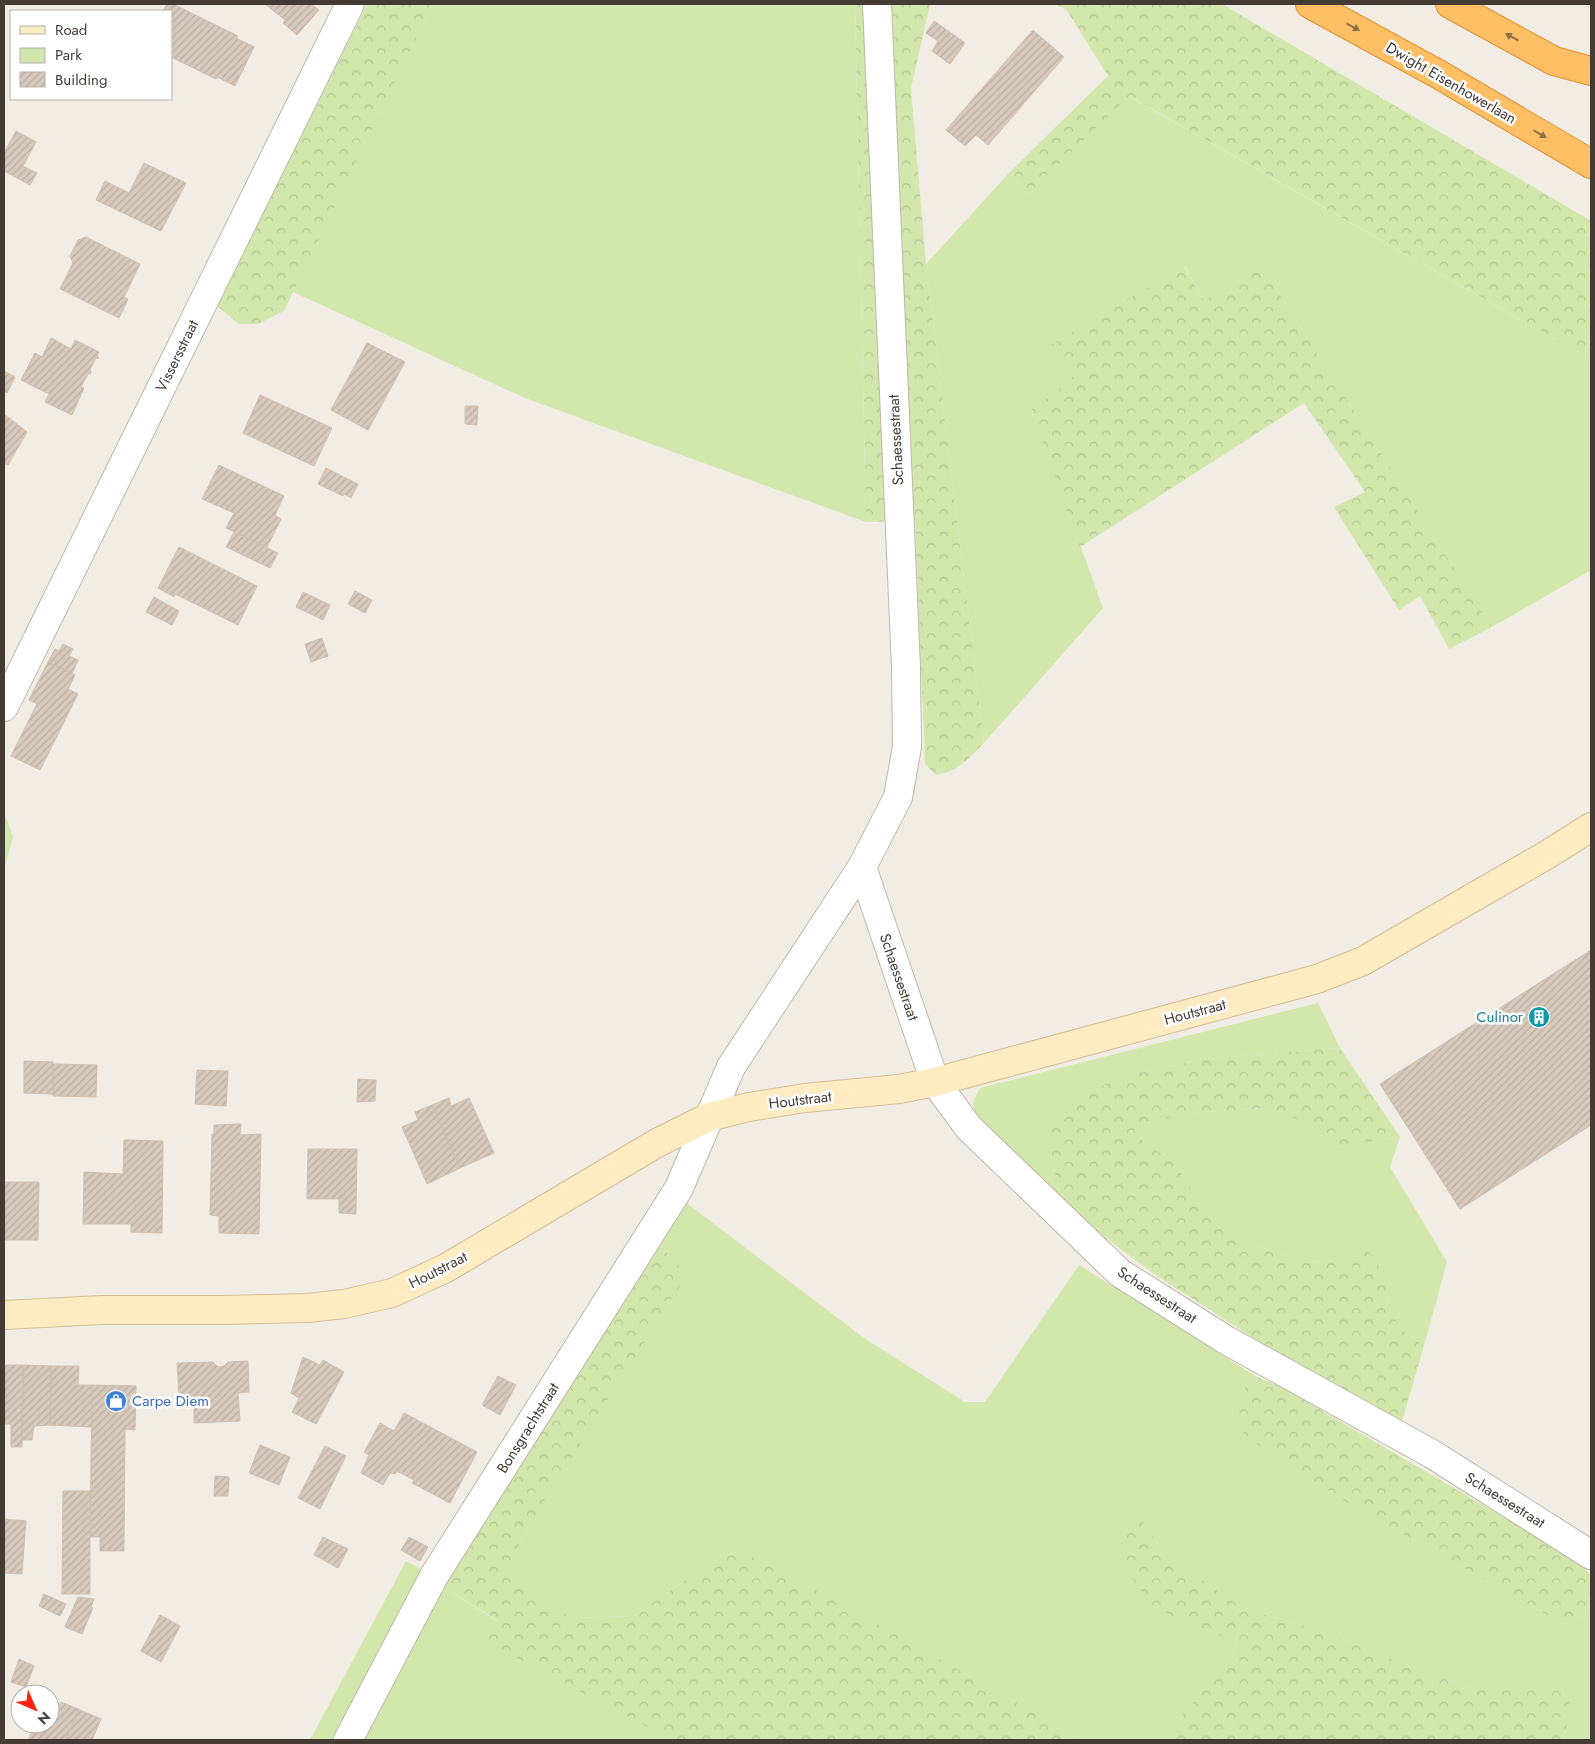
<svg xmlns="http://www.w3.org/2000/svg" width="1595" height="1744" font-family="Jost,sans-serif">
	<style>
		.green { fill: #d1e7ac }
		.forest { fill: url(#forest-crowns) }
		.building { fill: url(#building-hatch); stroke: #cebfad }
		.lines { fill: none; stroke-linecap: round; stroke-linejoin: round }
		.street-casing { stroke: #c0b7aa; stroke-width: 30 }
		.secondary-casing { stroke: #d2bd94; stroke-width: 30 }
		.highway-casing { stroke: #dd9133; stroke-width: 30 }
		.street { stroke: #fff; stroke-width: 28 }
		.secondary { stroke: #feebc2; stroke-width: 28 }
		.highway { stroke: #febe63; stroke-width: 28 }
		.oneway { fill: #8e7047 }
		.labels { text-anchor: middle; stroke-width: 5; stroke-linejoin: round; paint-order: stroke }
		.street-label { font-size: 15px; fill: #443c34; stroke: #fff }
		.culture-label { font-size: 15px; fill: #0d838f; stroke: #fff; text-anchor: end }
		.shop-label { font-size: 15px; fill: #366cbe; stroke: #fff; text-anchor: start }
	</style>
	<defs>
		<pattern id="forest-crowns" width="20" height="18" patternUnits="userSpaceOnUse" patternTransform="scale(1.25)"><rect width="20" height="18" fill="#d1e7ac"/><path d="M2 6a3 3 0 1 1 6 0M12 15a3 3 0 1 1 6 0" fill="none" stroke="#b5c795"/></pattern>
		<pattern id="building-hatch" width="6" height="6" patternUnits="userSpaceOnUse" patternTransform="scale(1.25)"><rect width="6" height="6" fill="#d7cabc"/><path d="M-1 1l2-2M0 6l6-6M5 7l2-2" fill="none" stroke="#baaea2"/></pattern>
	</defs>
	<rect width="100%" height="100%" fill="#f2ede4"/>
	<path class="green" d="M 433,4 L 855,4 L 866,522 L 525,398 L 293,292 Z
		M 1128,96 L 1591,360 L 1591,570 L 1492,627 L 1262,267 L 1204,301 L 1185,266 L 1074,376 L 1031,410 L 1103,608 L 984,743 L 926,264 L 1010,172 L 1027,195 Z
		M 4,816 L 6,817 L 13,837 L 4,868 Z
		M 1318,1003 L 1340,1048 L 1204,1059 L 1126,1076 L 1062,1204 L 976,1116 L 973,1102 L 980,1088 Z
		M 1264,1108 L 1297,1119 L 1337,1147 L 1400,1137 L 1390,1167 L 1447,1262 L 1424,1346 L 1400,1328 L 1389,1307 L 1388,1294 L 1367,1252 L 1337,1260 L 1309,1262 L 1243,1242 L 1220,1228 L 1209,1217 L 1173,1160 L 1146,1145 L 1135,1131 L 1142,1122 L 1203,1112 Z
		M 680,1198 L 864,1338 L 965,1402 L 985,1402 L 1079,1265 L 1257,1377 L 1241,1392 L 1249,1439 L 1343,1500 L 1563,1624 L 1585,1616 L 1591,1601 L 1591,1740 L 1562,1740 L 1570,1717 L 1504,1688 L 1475,1689 L 1418,1669 L 1319,1630 L 1244,1609 L 1173,1560 L 1156,1542 L 1143,1522 L 1189,1625 L 1214,1632 L 1237,1643 L 1233,1657 L 1184,1713 L 1165,1740 L 1081,1740 L 905,1639 L 768,1564 L 737,1550 L 709,1564 L 634,1616 L 573,1618 L 542,1599 L 508,1565 L 538,1511 L 652,1244 Z
		M 406,1561 L 422,1570 L 332,1740 L 310,1740 Z
		M 444,1587 L 497,1621 L 486,1641 L 672,1740 L 360,1740 Z"/>
	<path class="forest" d="M 367,4 L 433,4 L 284,311 L 258,324 L 239,324 L 217,306 Z
		M 855,4 L 930,4 L 911,88 L 926,264 L 984,743 C 968,759 959,771 936,775 L 925,764 L 915,521 L 866,522 Z
		M 1054,4 L 1222,4 L 1591,221 L 1591,360 L 1129,96 L 1027,195 L 1010,172 L 1108,76 L 1066,9 Z
		M 1184,266 L 1204,301 L 1262,267 L 1492,627 L 1449,649 L 1420,596 L 1399,610 L 1334,507 L 1365,492 L 1304,403 L 1080,547 L 1031,410 L 1074,376 L 1051,345 Z
		M 1340,1048 L 1400,1137 L 1337,1147 L 1297,1119 L 1264,1108 L 1203,1112 L 1143,1122 L 1135,1131 L 1146,1145 L 1173,1160 L 1209,1217 L 1220,1228 L 1243,1242 L 1309,1262 L 1337,1260 L 1367,1251 L 1376,1259 L 1388,1294 L 1389,1307 L 1400,1328 L 1424,1346 L 1402,1421 L 1277,1353 L 1157,1276 L 1120,1249 L 1062,1204 L 1052,1160 L 1051,1127 L 1064,1107 L 1082,1094 L 1126,1076 L 1204,1059 Z
		M 652,1244 L 678,1260 L 681,1284 L 538,1511 L 508,1565 L 542,1599 L 573,1618 L 634,1616 L 709,1564 L 737,1550 L 768,1564 L 905,1639 L 1081,1740 L 672,1740 L 485,1641 L 497,1620 L 444,1587 Z
		M 1257,1377 L 1281,1387 L 1579,1561 L 1591,1576 L 1591,1601 L 1585,1616 L 1563,1624 L 1343,1500 L 1249,1439 L 1232,1418 L 1241,1392 Z
		M 1143,1522 L 1156,1542 L 1173,1560 L 1244,1609 L 1319,1630 L 1418,1669 L 1475,1689 L 1550,1684 L 1569,1694 L 1570,1717 L 1562,1740 L 1165,1740 L 1184,1713 L 1233,1657 L 1237,1644 L 1214,1632 L 1189,1625 L 1150,1604 L 1133,1579 L 1123,1548 L 1125,1531 Z"/>
	<path class="building" d="M 167,4 L 173,4 L 238,36 L 236,38 L 254,47 L 235,86 L 217,77 L 216,79 L 171,57 L 171,11 L 163,11 Z
		M 265,4 L 300,4 L 285,20 Z
		M 300,4 L 311,4 L 319,10 L 297,35 L 283,23 Z
		M 934,21 L 965,43 L 950,64 L 932,51 L 938,41 L 926,33 Z
		M 1033,30 L 1064,57 L 988,145 L 976,135 L 965,146 L 946,130 Z
		M 16,131 L 36,142 L 23,166 L 37,173 L 30,185 L 4,171 L 4,153 Z
		M 144,163 L 186,183 L 161,231 L 96,200 L 105,181 L 129,193 Z
		M 86,237 L 140,264 L 124,297 L 128,299 L 119,318 L 60,289 L 73,263 L 70,256 L 78,240 Z
		M 51,338 L 71,349 L 75,340 L 99,352 L 97,355 L 99,358 L 95,359 L 90,370 L 91,373 L 88,374 L 81,387 L 84,388 L 72,415 L 45,402 L 49,394 L 21,380 L 35,353 L 42,357 Z
		M 367,343 L 405,362 L 368,430 L 331,410 Z
		M 4,371 L 15,377 L 7,393 L 4,391 Z
		M 260,395 L 332,428 L 314,466 L 243,433 Z
		M 465,406 L 478,406 L 477,425 L 465,424 Z
		M 4,414 L 27,432 L 8,465 L 4,463 Z
		M 219,465 L 284,496 L 275,515 L 281,519 L 267,547 L 226,528 L 234,513 L 202,499 Z
		M 326,468 L 358,484 L 351,498 L 344,494 L 343,496 L 318,484 Z
		M 234,532 L 278,553 L 270,568 L 226,547 Z
		M 179,547 L 257,586 L 238,625 L 175,594 L 174,597 L 158,588 Z
		M 355,591 L 372,600 L 365,613 L 348,604 Z
		M 303,592 L 330,605 L 323,620 L 296,607 Z
		M 154,597 L 179,611 L 172,625 L 146,612 Z
		M 322,638 L 328,656 L 311,662 L 305,644 Z
		M 63,644 L 73,649 L 69,656 L 78,660 L 72,674 L 48,662 L 55,649 L 59,651 Z
		M 48,662 L 75,675 L 68,689 L 78,694 L 40,770 L 11,756 L 37,704 L 29,700 Z
		M 1591,950 L 1591,1125 L 1460,1209 L 1380,1084 Z
		M 24,1061 L 53,1062 L 53,1094 L 24,1093 Z
		M 53,1064 L 97,1065 L 96,1097 L 53,1096 Z
		M 197,1070 L 228,1071 L 226,1106 L 195,1104 Z
		M 358,1079 L 376,1080 L 375,1101 L 357,1102 Z
		M 449,1098 L 451,1106 L 469,1098 L 494,1153 L 460,1168 L 432,1105 Z
		M 432,1105 L 460,1168 L 427,1184 L 402,1127 L 418,1120 L 415,1112 Z
		M 241,1124 L 240,1135 L 261,1134 L 259,1234 L 219,1233 L 219,1216 L 210,1215 L 212,1134 L 214,1134 L 214,1125 Z
		M 124,1140 L 163,1141 L 162,1233 L 131,1232 L 131,1224 L 83,1224 L 84,1172 L 123,1174 Z
		M 308,1149 L 357,1149 L 356,1214 L 339,1213 L 339,1199 L 307,1199 Z
		M 4,1182 L 39,1182 L 38,1240 L 4,1240 Z
		M 303,1357 L 320,1365 L 323,1360 L 344,1372 L 316,1424 L 292,1412 L 299,1398 L 291,1393 Z
		M 248,1361 L 249,1392 L 238,1393 L 240,1421 L 194,1423 L 194,1407 L 180,1407 L 177,1363 L 213,1362 L 218,1367 L 224,1366 L 228,1362 Z
		M 4,1365 L 23,1365 L 22,1447 L 11,1447 L 11,1424 L 4,1424 Z
		M 23,1365 L 51,1366 L 50,1425 L 34,1426 L 32,1440 L 22,1440 Z
		M 51,1366 L 79,1366 L 78,1385 L 92,1385 L 92,1427 L 50,1425 Z
		M 498,1376 L 516,1385 L 500,1415 L 482,1405 Z
		M 92,1385 L 136,1386 L 135,1430 L 125,1429 L 124,1551 L 100,1551 L 100,1537 L 90,1537 Z
		M 404,1413 L 477,1452 L 450,1503 L 412,1483 L 414,1480 L 397,1471 L 395,1474 L 390,1473 L 383,1485 L 361,1473 L 369,1455 L 364,1452 L 380,1423 L 394,1431 Z
		M 260,1445 L 290,1457 L 279,1485 L 249,1473 Z
		M 325,1446 L 346,1456 L 320,1509 L 298,1498 Z
		M 215,1476 L 229,1477 L 228,1496 L 214,1496 Z
		M 63,1491 L 90,1491 L 90,1594 L 62,1594 Z
		M 4,1519 L 26,1521 L 22,1574 L 4,1573 Z
		M 323,1537 L 348,1549 L 338,1568 L 314,1555 Z
		M 409,1537 L 428,1547 L 420,1561 L 401,1550 Z
		M 44,1594 L 66,1604 L 60,1616 L 39,1606 Z
		M 78,1597 L 94,1599 L 91,1607 L 93,1608 L 82,1634 L 65,1627 Z
		M 160,1615 L 180,1626 L 161,1662 L 141,1651 Z
		M 19,1659 L 34,1666 L 26,1687 L 11,1682 Z
		M 61,1702 L 78,1709 L 66,1740 L 28,1740 L 35,1724 L 49,1729 Z
		M 78,1709 L 101,1719 L 92,1740 L 66,1740 Z"/>
	<g class="lines">
		<g class="street-casing">
			<path id="street" d="M 4,707 L 350,4
				M 862,867 L 935,1082 L 969,1128 L 1120,1273 L 1226,1340 L 1432,1454 L 1591,1555
				M 348,1740 L 434,1576 L 679,1188 L 731,1067 L 862,867 L 898,797 L 907,747 L 906,667 L 877,4"/>
		</g>
		<g class="secondary-casing">
			<path id="secondary" d="M 4,1315 L 102,1310 L 225,1310 L 307,1308 L 344,1304 L 392,1293 L 446,1268 L 657,1143 L 709,1117 L 749,1107 L 805,1098 L 899,1089 L 935,1082 L 1317,979 L 1363,961 L 1550,853 L 1591,827"/>
		</g>
		<g class="highway-casing">
			<path id="highway" d="M 1310,4 L 1438,74 L 1591,164
				M 1450,4 L 1554,61 L 1591,71"/>
		</g>
		<use href="#street" class="street"/>
		<use href="#secondary" class="secondary"/>
		<use href="#highway" class="highway"/>
	</g>
	<defs><path id="oneway-solid" d="M-6-.8H1V-3.2L6.5 0L1 3.2V.8H-6Z" transform="scale(1.25)"/></defs>
	<g class="oneway">
		<use href="#oneway-solid" transform="translate(1353 27) rotate(29)"/>
		<use href="#oneway-solid" transform="translate(1512 37) rotate(-151)"/>
		<use href="#oneway-solid" transform="translate(1540 134) rotate(30)"/>
	</g>
	<defs>
		<g id="building-disc" transform="scale(1.125)"><circle r="9.5" fill="#0f9aa8" stroke="#fff"/><path d="M-4-6H4V6H1V3H-1V6H-4ZM-2.5-4.3h1.7v1.8h-1.7ZM.8-4.3h1.7v1.8H.8ZM-2.5-1h1.7V.8h-1.7ZM.8-1h1.7V.8H.8Z" fill="#fff"/></g>
		<g id="shop-disc" transform="scale(1.125)"><circle r="9.5" fill="#3f7fe0" stroke="#fff"/><path d="M-5-2.5h2.3a2.7 3.5 0 0 1 5.4 0H5L5.5 6h-11ZM-1.5-2.5h3a1.5 2.3 0 0 0-3 0Z" fill="#fff"/></g>
	</defs>
	<g fill-rule="evenodd">
		<use href="#building-disc" x="1539" y="1017"/>
		<use href="#shop-disc" x="116" y="1401"/>
	</g>
	<g class="labels">
		<g class="street-label">
			<text transform="translate(1451 83) rotate(30)" y="5">Dwight Eisenhowerlaan</text>
			<text transform="translate(177 356) rotate(-64)" y="5">Vissersstraat</text>
			<text transform="translate(896 440) rotate(-93)" y="5">Schaessestraat</text>
			<text transform="translate(899 977) rotate(71)" y="5">Schaessestraat</text>
			<text transform="translate(1195 1012) rotate(-15)" y="5">Houtstraat</text>
			<text transform="translate(800 1100) rotate(-7)" y="5">Houtstraat</text>
			<text transform="translate(438 1270) rotate(-27)" y="5">Houtstraat</text>
			<text transform="translate(1157 1295) rotate(33)" y="5">Schaessestraat</text>
			<text transform="translate(528 1428) rotate(-58)" y="5">Bonsgrachtstraat</text>
			<text transform="translate(1505 1500) rotate(32)" y="5">Schaessestraat</text>
		</g>
		<g class="culture-label">
			<text x="1523" y="1022">Culinor</text>
		</g>
		<g class="shop-label">
			<text x="132" y="1406">Carpe Diem</text>
		</g>
	</g>
	<rect width="1595" height="1744" fill="none" stroke="#443c34" stroke-width="10"/>
	<rect x="10" y="10" width="162" height="90" fill="#ffffff" stroke="#b4b1ae"/>
	<rect x="20" y="26" width="25" height="8" fill="#feebc2" stroke="#b4b1ae"/>
	<text x="55" y="35" font-size="15" fill="#443c34">Road</text>
	<rect x="20" y="48" width="25" height="15" fill="#d1e7ac" stroke="#b4b1ae"/>
	<text x="55" y="60" font-size="15" fill="#443c34">Park</text>
	<rect x="20" y="72" width="25" height="15" fill="url(#building-hatch)" stroke="#b4b1ae"/>
	<text x="55" y="85" font-size="15" fill="#443c34">Building</text>
	<g transform="translate(35 1709) rotate(135)"><circle r="24" fill="#ffffff" stroke="#b4b1ae"/>
	<path d="M0-4L9 19L0 12L-9 19Z" fill="#fa2413"/>
	<text y="-8" font-size="14" font-weight="bold" text-anchor="middle" fill="#443c34">N</text>
	</g>
</svg>
